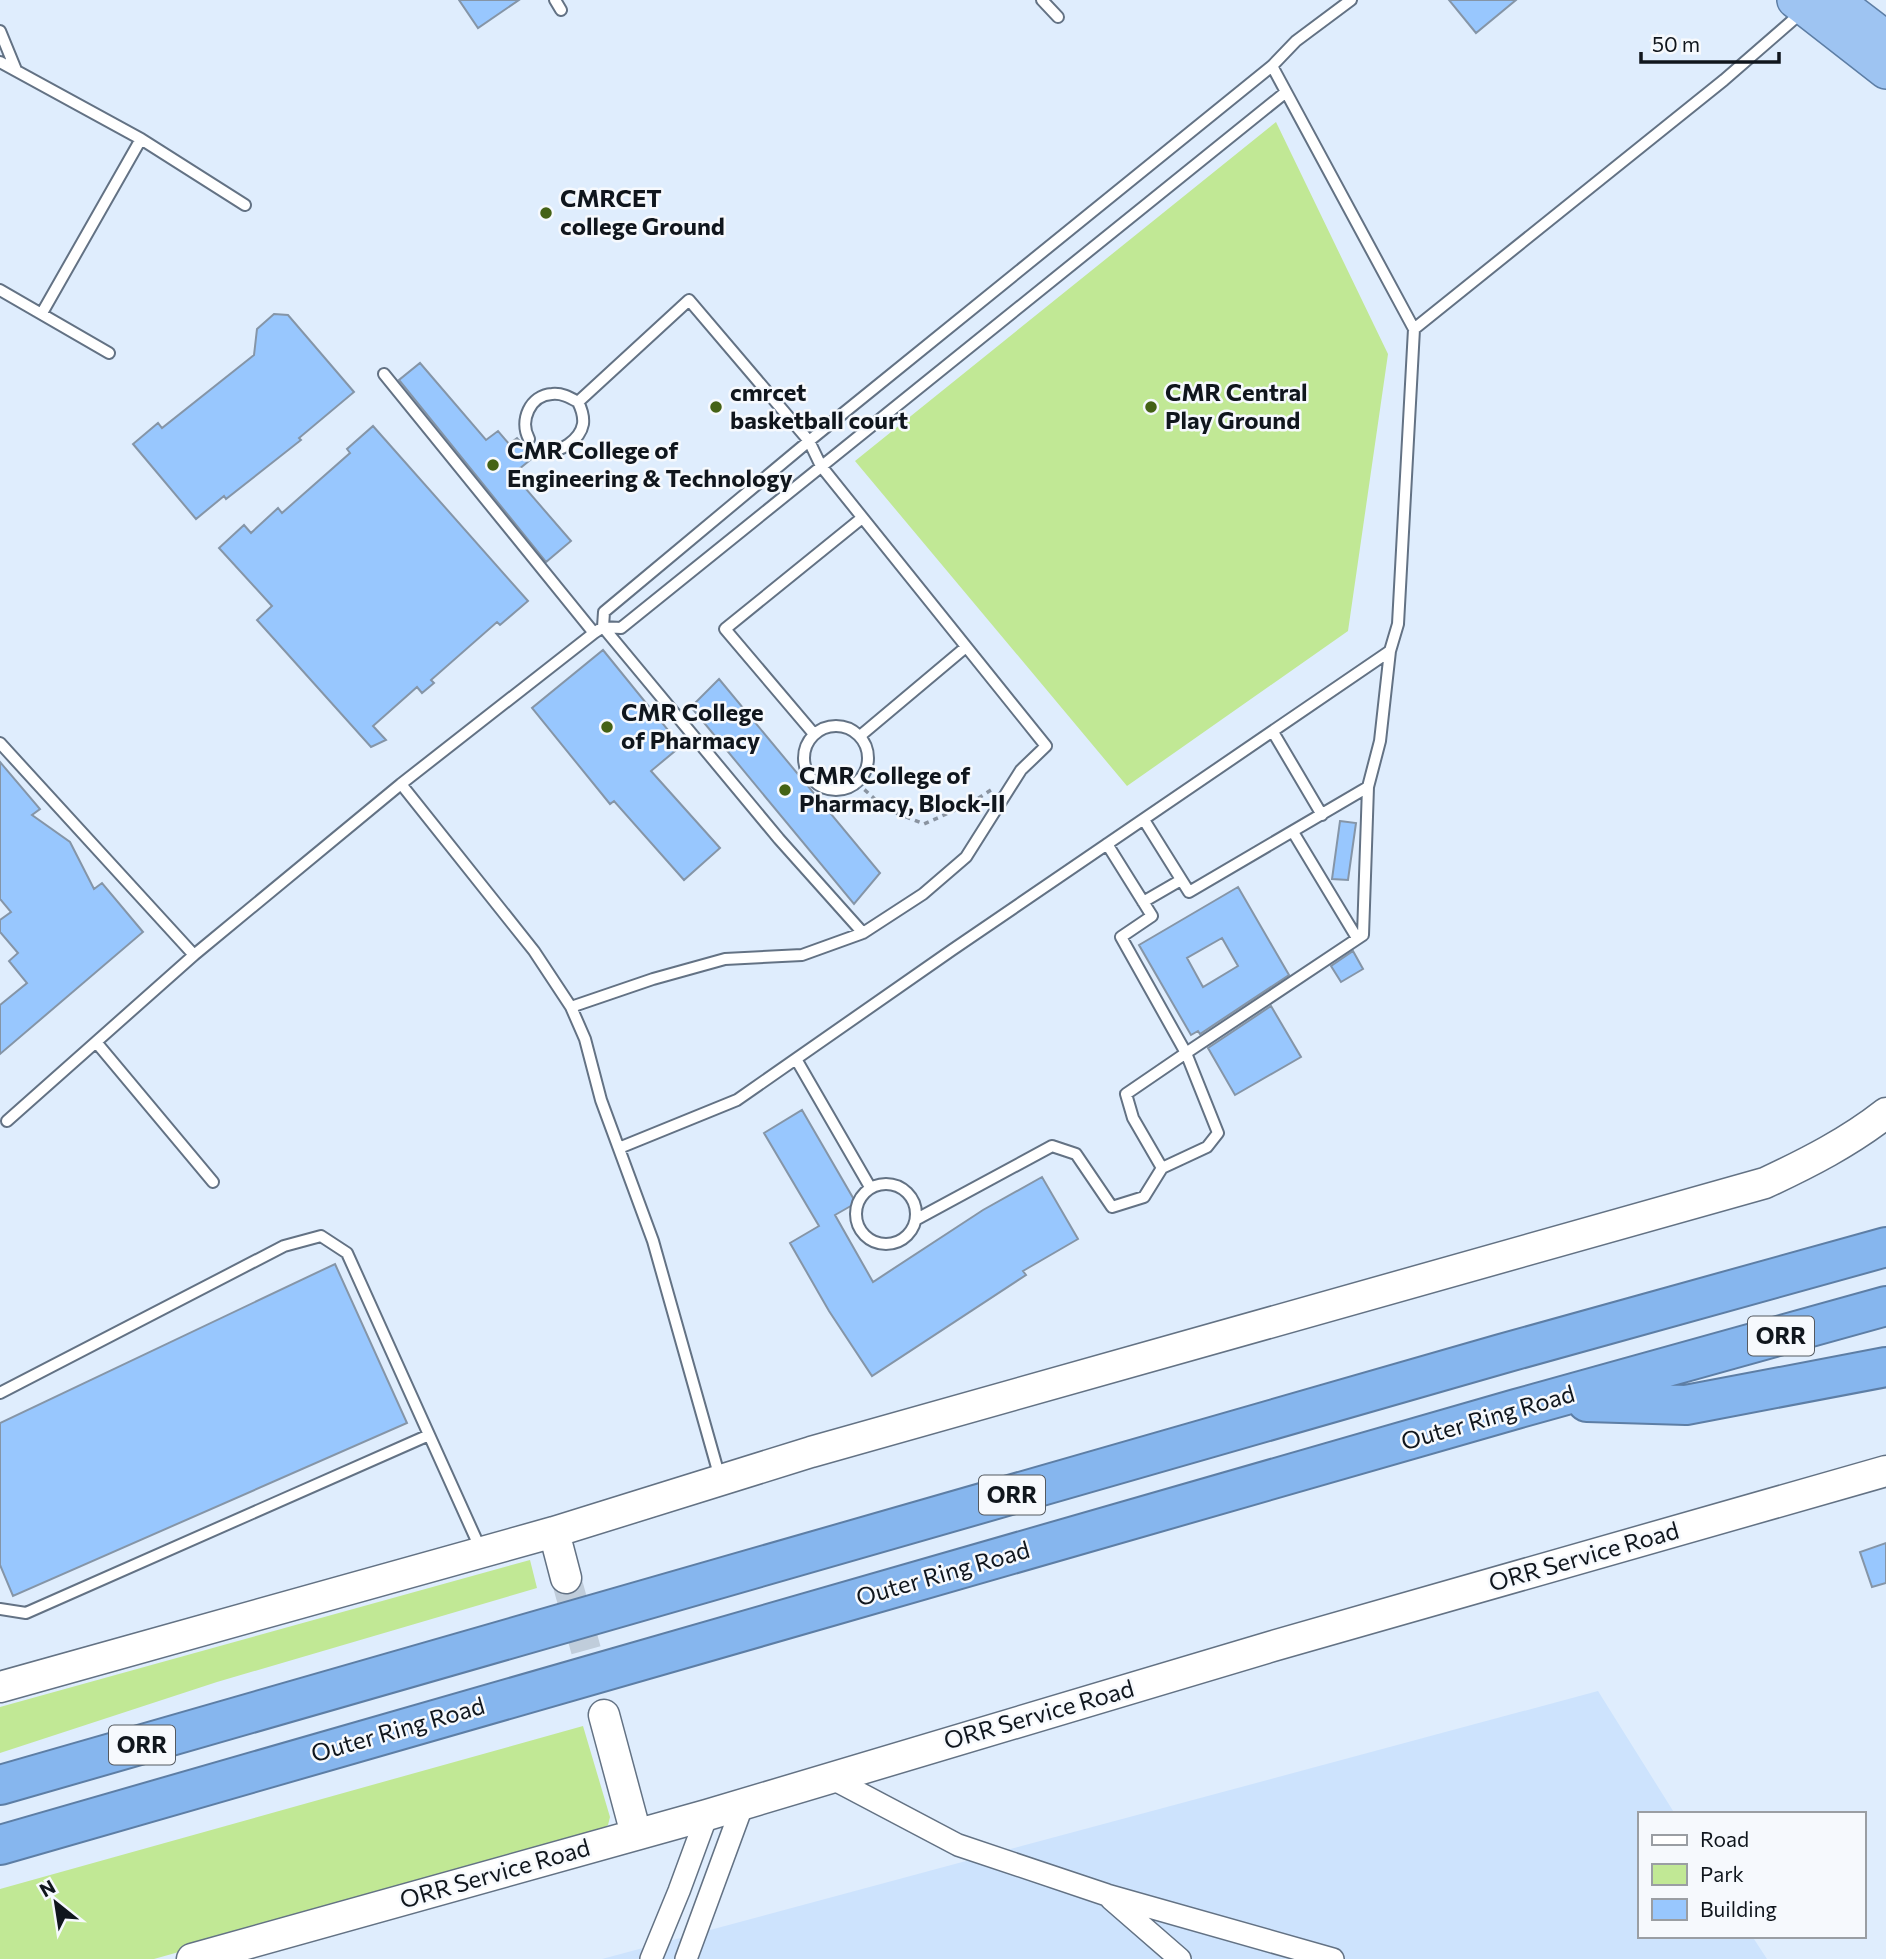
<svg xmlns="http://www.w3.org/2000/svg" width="1886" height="1959" font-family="Commissioner,sans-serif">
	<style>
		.built { fill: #cde3fd }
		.green { fill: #c1e895 }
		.building { fill: #98c7fe; stroke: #8595a7; stroke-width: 2; fill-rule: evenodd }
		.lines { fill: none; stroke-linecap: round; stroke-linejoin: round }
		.secondary-tunnel { stroke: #c0cddb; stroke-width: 30; stroke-dasharray: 30 15; stroke-linecap: butt }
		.service-casing { stroke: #637284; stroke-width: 14 }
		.minor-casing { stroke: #637284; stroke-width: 24 }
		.secondary-casing { stroke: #637284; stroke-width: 33 }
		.trunk-casing { stroke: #5d7ea5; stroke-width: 38 }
		.motorway-casing { stroke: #5d7ea5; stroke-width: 42 }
		.path { stroke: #8993a0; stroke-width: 3.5; stroke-dasharray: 5 5; stroke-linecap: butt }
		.service { stroke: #fff; stroke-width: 10 }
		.minor { stroke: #fff; stroke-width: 21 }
		.secondary { stroke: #fff; stroke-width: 30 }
		.trunk { stroke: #9ec4f2; stroke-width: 35 }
		.motorway { stroke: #86b6ee; stroke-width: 38 }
		.poi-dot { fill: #446215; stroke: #f6f9fd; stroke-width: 2.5 }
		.labels { text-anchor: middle; stroke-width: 5; stroke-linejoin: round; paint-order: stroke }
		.shield { fill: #f6f9fd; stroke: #555a60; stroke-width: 2 }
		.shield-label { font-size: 23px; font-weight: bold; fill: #10161d }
		.poi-label { font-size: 24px; font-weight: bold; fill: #10161d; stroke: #f6f9fd; text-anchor: start }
		.street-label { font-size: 24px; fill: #10161d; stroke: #f6f9fd }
	</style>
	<rect width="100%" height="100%" fill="#dfedfd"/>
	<path class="built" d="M 1598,1691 L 1675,1814 L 1639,1814 L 1639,1936 L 1752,1936 L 1767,1959 L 602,1959 Z"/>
	<path class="green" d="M 1276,122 L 1388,354 L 1348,631 L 1127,786 L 855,461 Z
		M 530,1560 L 537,1588 L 217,1682 L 0,1753 L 0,1707 Z
		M 583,1726 L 610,1817 L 608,1825 L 600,1833 L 154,1959 L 0,1959 L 0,1889 Z"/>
	<path class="building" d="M 459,0 L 519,0 L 478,28 Z
		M 1449,0 L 1516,0 L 1476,33 Z
		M 274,314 L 288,315 L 354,392 L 299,438 L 301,440 L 226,499 L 224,496 L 196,519 L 133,444 L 158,423 L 162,428 L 254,355 L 257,329 Z
		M 420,363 L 486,440 L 498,431 L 509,444 L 517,438 L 534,457 L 513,474 L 571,541 L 546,562 L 399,380 Z
		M 373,426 L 528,601 L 500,625 L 497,622 L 431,680 L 434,683 L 422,693 L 417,687 L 373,726 L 386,740 L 371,747 L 257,620 L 272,606 L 219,548 L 244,525 L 251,533 L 278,508 L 282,513 L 350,453 L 347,449 Z
		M 603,650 L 681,746 L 651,771 L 720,848 L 684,880 L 614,801 L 610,804 L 532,708 Z
		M 719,679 L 880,873 L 854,904 L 691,707 Z
		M 0,762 L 40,809 L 32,815 L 70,842 L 94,889 L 102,883 L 143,932 L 0,1054 L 0,1005 L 27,983 L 9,961 L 18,953 L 0,932 L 0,920 L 11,912 L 0,899 Z
		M 1340,821 L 1356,823 L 1348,880 L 1332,879 Z
		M 1238,887 L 1289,975 L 1200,1034 L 1198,1031 L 1191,1035 L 1139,945 ZM 1222,938 L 1238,966 L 1203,987 L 1187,958 Z
		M 1353,951 L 1363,969 L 1341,982 L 1331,966 Z
		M 1271,1006 L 1301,1057 L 1235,1095 L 1208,1048 Z
		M 802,1110 L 856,1203 L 835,1215 L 873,1282 L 983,1210 L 1042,1177 L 1078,1239 L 1023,1271 L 1026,1275 L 872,1376 L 829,1311 L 790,1243 L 819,1226 L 764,1133 Z
		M 335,1264 L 407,1423 L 13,1596 L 0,1565 L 0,1423 Z
		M 1886,1543 L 1886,1583 L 1872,1587 L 1860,1552 Z"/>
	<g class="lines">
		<path class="secondary-tunnel" d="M 566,1578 L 604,1715"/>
		<g class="service-casing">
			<path id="service" d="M 555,0 L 561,10
				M 1042,0 L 1058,17
				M 0,31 L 16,70
				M 0,62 L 141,139 L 245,205
				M 1272,66 L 1414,329 L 1724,80 L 1801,13
				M 0,290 L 109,353
				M 42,313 L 141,139
				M 384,374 L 594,633
				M 529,439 C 519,421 530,395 552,394 C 562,393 569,397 578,402 C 581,408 584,416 583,424 C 580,440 560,453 545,451
				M804 758a32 32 0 1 1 64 0a32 32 0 1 1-64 0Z
				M 1273,732 L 1322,815
				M 814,734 L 725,629 L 862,518
				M 860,736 L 966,647
				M 0,743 L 194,955
				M 401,784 L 534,951 L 571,1007 L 585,1039 L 601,1100 L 653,1241 L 720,1478
				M 1144,820 L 1189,892 L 1368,787
				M 1293,832 L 1357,938
				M 1143,902 L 1181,880
				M 863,933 L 779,839 L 603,627 L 604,612 L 809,441 L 1272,66 L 1296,41 L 1351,0
				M 571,1007 L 653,979 L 725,959 L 802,955 L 863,933 L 923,894 L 966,857 L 1021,770 L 1046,746 L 821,466 L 809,441 L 689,300 L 578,402
				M 96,1042 L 213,1182
				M 796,1059 L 870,1187
				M 7,1121 L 194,955 L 401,784 L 594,633 L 603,627 L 621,628 L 1286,92
				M 619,1148 L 737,1100 L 952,950 L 1390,651 L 1398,624 L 1414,329
				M 1162,1168 L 1207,1147 L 1218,1133 L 1186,1053 L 1363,935 L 1368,787 L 1380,741 L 1390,651
				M856 1214a30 30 0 1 1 60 0a30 30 0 1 1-60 0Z
				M 917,1219 L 1052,1146 L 1076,1154 L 1112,1207 L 1144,1197 L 1162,1168 L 1133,1118 L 1126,1094 L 1186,1053 L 1121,937 L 1152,916 L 1107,844
				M 0,1393 L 284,1246 L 321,1236 L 347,1253 L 481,1550
				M 0,1609 L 26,1613 L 429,1435"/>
		</g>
		<g class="minor-casing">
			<path id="minor" d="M 829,1777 L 958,1845 L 1107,1895 L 1333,1959
				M 1111,1899 L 1180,1959
				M 651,1959 L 679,1891 L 707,1815
				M 686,1959 L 743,1804"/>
		</g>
		<g class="secondary-casing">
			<path id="secondary" d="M 554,1532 L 566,1578
				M 0,1687 L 554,1532 L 811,1452 L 1765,1183 C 1808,1163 1849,1142 1886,1113
				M 604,1715 L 636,1834
				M 192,1959 L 707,1815 L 1273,1646 L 1886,1471"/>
		</g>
		<g class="trunk-casing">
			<path id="trunk" d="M 1795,0 L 1886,71
				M 1835,0 L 1886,39"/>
		</g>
		<g class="motorway-casing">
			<path id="motorway" d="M 1587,1402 L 1686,1405 L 1886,1367
				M 0,1785 L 1501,1354 L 1886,1247
				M 0,1845 L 1516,1409 L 1886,1306"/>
		</g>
		<path class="path" d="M 857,783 L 886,809 L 924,824 L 971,803 L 991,790"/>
		<use href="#service" class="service"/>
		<use href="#minor" class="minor"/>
		<use href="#secondary" class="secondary"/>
		<use href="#trunk" class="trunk"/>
		<use href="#motorway" class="motorway"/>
	</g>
	<g class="poi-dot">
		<circle cx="546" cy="213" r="7"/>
		<circle cx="716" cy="407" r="7"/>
		<circle cx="1151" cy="407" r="7"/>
		<circle cx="493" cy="465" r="7"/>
		<circle cx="607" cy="727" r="7"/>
		<circle cx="785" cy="790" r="7"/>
	</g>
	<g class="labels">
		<g class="shield">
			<rect x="1748" y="1316.5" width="66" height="39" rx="5"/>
			<rect x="979" y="1475.5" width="66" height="39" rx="5"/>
			<rect x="109" y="1725.5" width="66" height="39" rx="5"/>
		</g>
		<g class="shield-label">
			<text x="1781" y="1344">ORR</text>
			<text x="1012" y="1503">ORR</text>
			<text x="142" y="1753">ORR</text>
		</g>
		<g class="poi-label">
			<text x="560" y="207">CMRCET<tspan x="560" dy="28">college Ground</tspan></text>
			<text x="730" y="401">cmrcet<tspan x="730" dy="28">basketball court</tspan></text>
			<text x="1165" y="401">CMR Central<tspan x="1165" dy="28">Play Ground</tspan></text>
			<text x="507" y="459">CMR College of<tspan x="507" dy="28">Engineering &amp; Technology</tspan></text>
			<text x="621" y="721">CMR College<tspan x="621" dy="28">of Pharmacy</tspan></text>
			<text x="799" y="784">CMR College of<tspan x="799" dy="28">Pharmacy, Block-II</tspan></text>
		</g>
		<g class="street-label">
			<text transform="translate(1488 1418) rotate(-16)" y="8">Outer Ring Road</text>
			<text transform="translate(1584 1557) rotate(-16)" y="8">ORR Service Road</text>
			<text transform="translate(943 1574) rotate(-16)" y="8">Outer Ring Road</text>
			<text transform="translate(1039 1715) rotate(-16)" y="8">ORR Service Road</text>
			<text transform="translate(398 1730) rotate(-16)" y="8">Outer Ring Road</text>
			<text transform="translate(495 1874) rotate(-16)" y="8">ORR Service Road</text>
		</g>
	</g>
	<rect x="1638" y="1812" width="228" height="126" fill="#f6f9fd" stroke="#9a9ea3" stroke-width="2"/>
	<rect x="1652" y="1835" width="35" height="10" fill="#ffffff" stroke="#9a9ea3" stroke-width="2"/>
	<text x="1700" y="1847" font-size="21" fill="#10161d">Road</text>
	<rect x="1652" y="1864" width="35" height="21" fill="#c1e895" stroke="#9a9ea3" stroke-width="2"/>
	<text x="1700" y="1882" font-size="21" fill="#10161d">Park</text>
	<rect x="1652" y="1899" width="35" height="21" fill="#98c7fe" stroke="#9a9ea3" stroke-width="2"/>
	<text x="1700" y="1917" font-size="21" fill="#10161d">Building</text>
	<g transform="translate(56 1903) rotate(330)" stroke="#f6f9fd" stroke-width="5" paint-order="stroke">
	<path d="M0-5L12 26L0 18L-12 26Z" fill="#10161d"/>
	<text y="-10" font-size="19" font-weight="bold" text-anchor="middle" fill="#10161d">N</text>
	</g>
	<path d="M1641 52v10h138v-10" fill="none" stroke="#10161d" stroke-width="3.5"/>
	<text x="1652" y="52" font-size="21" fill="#10161d" stroke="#f6f9fd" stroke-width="5" paint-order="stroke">50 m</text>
</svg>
